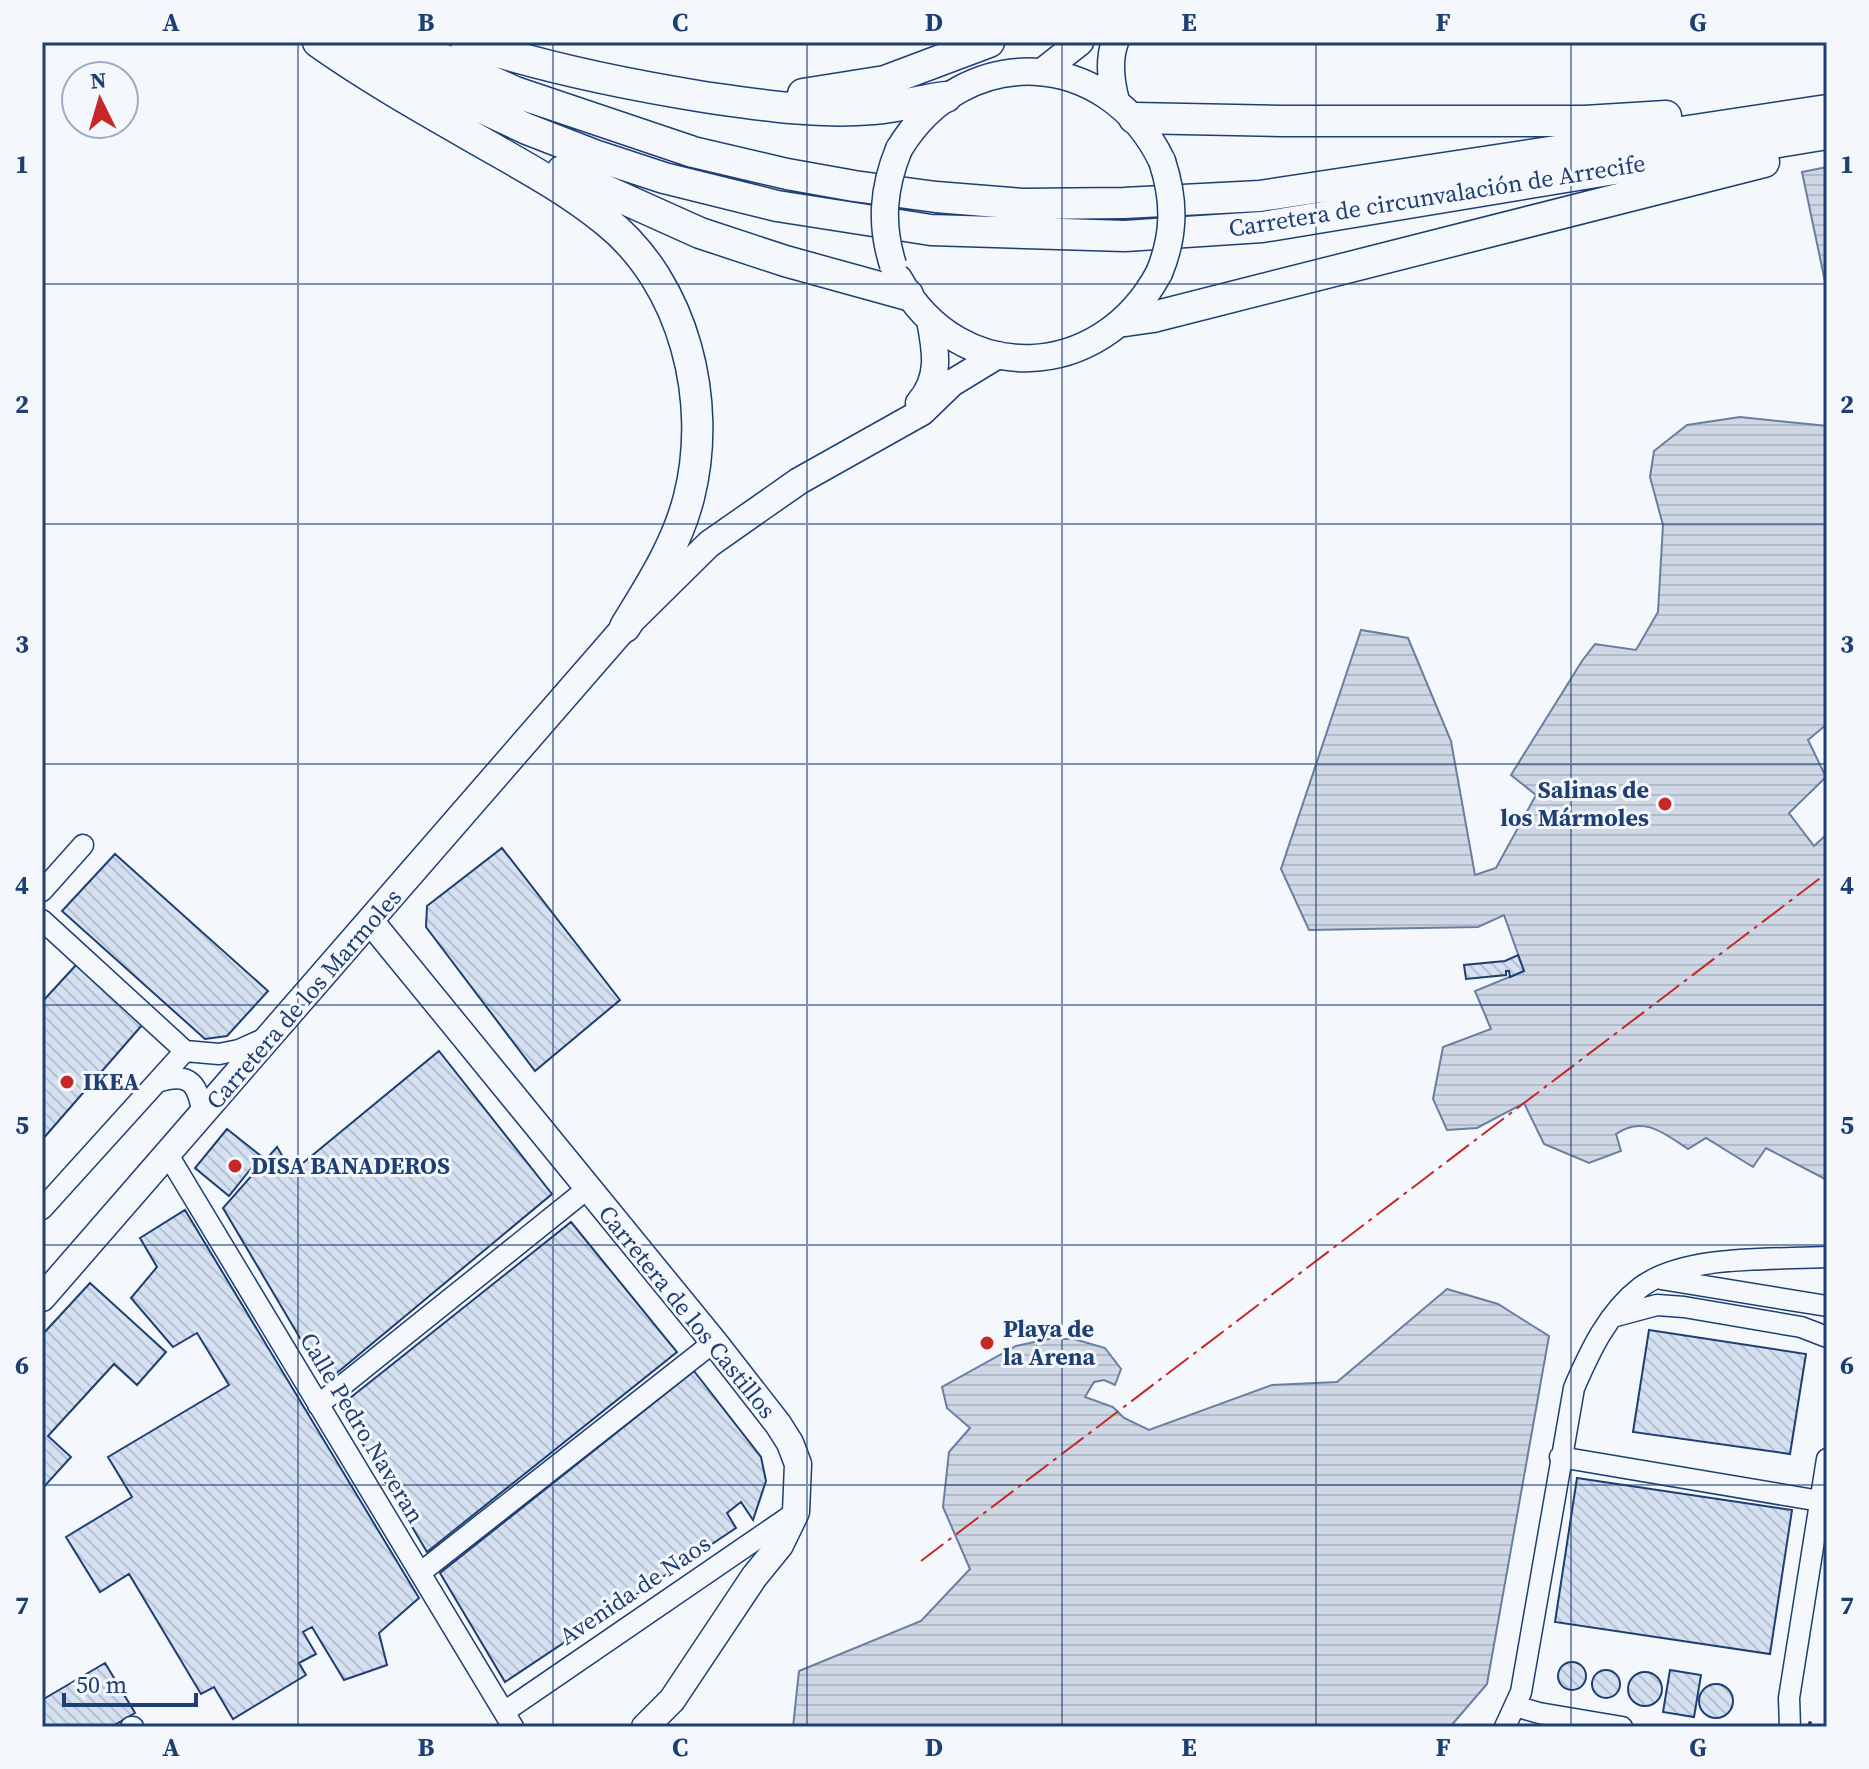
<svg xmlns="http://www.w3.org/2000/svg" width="1869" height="1769" font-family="'Source Serif 4',serif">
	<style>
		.water { fill: url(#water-rules); stroke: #687fa3; stroke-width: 2 }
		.building { fill: url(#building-back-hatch); stroke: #1d3f73; stroke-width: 2 }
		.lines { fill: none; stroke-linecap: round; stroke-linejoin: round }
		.minor-casing { stroke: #1d3f73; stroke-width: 23 }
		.major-casing { stroke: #1d3f73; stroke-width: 29 }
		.highway-casing { stroke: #1d3f73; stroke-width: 33 }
		.minor { stroke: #f4f7fb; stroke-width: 20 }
		.major { stroke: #f4f7fb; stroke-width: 26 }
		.highway { stroke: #f4f7fb; stroke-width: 30 }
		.major-bridge-casing { stroke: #1d3f73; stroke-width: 29; stroke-linecap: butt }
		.major-bridge { stroke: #f4f7fb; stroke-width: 26 }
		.wall { stroke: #1d3f73; stroke-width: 4 }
		.power { stroke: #c62828; stroke-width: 2; stroke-dasharray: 28 6 4 6; stroke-linecap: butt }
		.grid { fill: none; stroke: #1d3f73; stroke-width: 2; stroke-opacity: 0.55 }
		.poi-dot { fill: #c62828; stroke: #f4f7fb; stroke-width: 3 }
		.labels { text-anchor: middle; stroke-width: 6; stroke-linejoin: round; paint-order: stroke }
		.street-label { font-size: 24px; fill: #1d3f73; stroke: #f4f7fb }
		.poi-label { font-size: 24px; font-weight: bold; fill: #1d3f73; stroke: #f4f7fb; text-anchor: start }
		.neatline { fill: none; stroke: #1d3f73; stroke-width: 3 }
		.grid-label { font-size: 26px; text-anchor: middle; font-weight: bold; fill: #1d3f73 }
	</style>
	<defs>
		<pattern id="water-rules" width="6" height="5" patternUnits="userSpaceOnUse" patternTransform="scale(2)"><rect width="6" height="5" fill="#cfd7e4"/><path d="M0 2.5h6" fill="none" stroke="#b1bac7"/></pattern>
		<pattern id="building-back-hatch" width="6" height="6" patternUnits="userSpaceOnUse" patternTransform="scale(2)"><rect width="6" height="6" fill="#d5e0f0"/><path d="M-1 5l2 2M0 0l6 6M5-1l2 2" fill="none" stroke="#b6c1d1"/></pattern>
	</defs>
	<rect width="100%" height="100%" fill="#f4f7fb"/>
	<path class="water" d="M 1827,167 L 1827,291 L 1802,172 Z
		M 1740,417 L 1827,426 L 1827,724 L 1808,740 L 1826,777 L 1789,813 L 1814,846 L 1827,834 L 1827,1180 L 1766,1148 L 1753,1167 L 1706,1138 L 1688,1149 C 1664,1133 1643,1115 1616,1134 L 1621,1151 L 1589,1163 L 1544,1144 L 1524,1103 L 1477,1128 L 1447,1130 L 1433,1099 L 1443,1047 L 1491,1029 L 1475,991 L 1524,971 L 1504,915 L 1478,927 L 1309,930 L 1281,869 L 1361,630 L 1408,638 L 1451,741 L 1475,875 L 1496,868 L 1536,795 L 1511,775 L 1582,661 L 1595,644 L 1636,650 L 1658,612 L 1663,525 L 1650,477 L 1654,451 L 1687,425 Z
		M 1447,1289 L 1498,1304 L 1549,1336 L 1487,1684 L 1450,1727 L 793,1727 L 799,1671 L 921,1621 L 970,1569 L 943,1507 L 949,1452 L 970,1428 L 947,1408 L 942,1387 L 1016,1346 L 1048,1339 L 1074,1339 L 1105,1348 L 1121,1369 L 1115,1385 L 1104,1380 L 1094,1382 L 1085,1397 L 1113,1407 L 1124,1418 L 1149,1430 L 1272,1385 L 1337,1382 Z"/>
	<path class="building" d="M 502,848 L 620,1000 L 535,1071 L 426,927 L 427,906 Z
		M 115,854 L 268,991 L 227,1036 L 205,1039 L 62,911 Z
		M 1518,955 L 1524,971 L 1510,977 L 1509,971 L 1506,971 L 1506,975 L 1466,979 L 1464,965 L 1505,961 Z
		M 77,964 L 143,1024 L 42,1140 L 42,1002 Z
		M 439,1051 L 552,1194 L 326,1382 L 223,1208 L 277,1147 L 292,1172 Z
		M 227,1129 L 261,1156 L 229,1196 L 195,1168 Z
		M 185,1210 L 419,1598 L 379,1633 L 387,1665 L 344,1680 L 312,1627 L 303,1632 L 316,1654 L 299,1663 L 306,1675 L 233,1719 L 214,1687 L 201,1694 L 129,1574 L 100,1592 L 66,1537 L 132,1497 L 108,1457 L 229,1385 L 197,1333 L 173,1347 L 131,1298 L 157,1267 L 140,1238 Z
		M 571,1222 L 677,1352 L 427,1552 L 340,1406 Z
		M 90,1283 L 166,1352 L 137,1385 L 114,1364 L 48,1436 L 71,1457 L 42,1489 L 42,1335 Z
		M 1649,1330 L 1806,1354 L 1790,1454 L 1633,1432 Z
		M 694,1371 L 761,1457 L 766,1481 L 753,1520 L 741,1502 L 727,1513 L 736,1528 L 505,1682 L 440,1573 Z
		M 1577,1478 L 1792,1510 L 1770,1654 L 1555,1622 Z
		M1558 1676a14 14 0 1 1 28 0a14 14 0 1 1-28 0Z
		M 105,1663 L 135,1713 L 111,1727 L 42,1727 L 42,1700 Z
		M 1670,1670 L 1701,1675 L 1694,1717 L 1663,1712 Z
		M1592 1684a14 14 0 1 1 28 0a14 14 0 1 1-28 0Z
		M1628 1689a17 17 0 1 1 34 0a17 17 0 1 1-34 0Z
		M1699 1701a17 17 0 1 1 34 0a17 17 0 1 1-34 0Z"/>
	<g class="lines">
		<g class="minor-casing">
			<path id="minor" d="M 42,891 L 83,845
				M 42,920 L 185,1051 L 219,1054 L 239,1050 L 266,1038
				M 157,1082 C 191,1071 198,1084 203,1116
				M 168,1155 L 513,1727
				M 42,1209 L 185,1051
				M 1661,1279 L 1827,1306
				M 1616,1316 L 1657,1305 L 1684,1307 L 1801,1327 L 1827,1337
				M 318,1405 L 587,1189
				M 1560,1457 L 1820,1501
				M 420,1573 L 714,1342
				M 1515,1706 L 1539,1713 L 1622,1727
				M 504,1712 L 796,1512
				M 131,1727 L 133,1727
				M 1505,1727 L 1521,1692 L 1574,1388 C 1590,1351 1608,1312 1641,1287 C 1686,1254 1773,1260 1827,1257
				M 1790,1727 L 1789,1698 L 1827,1459"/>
		</g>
		<g class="major-casing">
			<path id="major" d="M 1115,42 C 1108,61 1111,82 1116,101
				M 1042,72 L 1080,42
				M 899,149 C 964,41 1107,47 1162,161
				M 899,279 C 960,389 1101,382 1159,273
				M 919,403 C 941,378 936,351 930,320
				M 371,922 L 714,1342 L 778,1424 L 790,1443 L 798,1464 L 796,1512 L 780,1545 L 754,1577 L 672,1700 L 645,1727
				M 42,1298 L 625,627 L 709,544 L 799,481 L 922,412 L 952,383 L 998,355"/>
		</g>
		<g class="highway-casing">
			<path id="highway" d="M 318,42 C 376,83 438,117 499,152 C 536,173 573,194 606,221 C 685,284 713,402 689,497 C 677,545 650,586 625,627
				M 359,42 L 437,87 L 527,129 L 594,155 L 664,178 L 777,206 L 931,230 L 1125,236 L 1262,227 L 1827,134
				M 405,42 L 515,92 L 693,152 L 787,174 L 854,186 L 936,197 L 1023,204 L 1124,203 L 1260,196 L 1827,110
				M 466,42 C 544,68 623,84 704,97 C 760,105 816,114 873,109 C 898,107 922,100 946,97
				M 803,94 L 885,81 L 989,42
				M 1134,118 L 1282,121 L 1585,121 L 1666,116
				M 562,171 L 700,233 L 785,261 L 908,295
				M 1125,321 L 1153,317 L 1764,162"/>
		</g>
		<use href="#minor" class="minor"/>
		<use href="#major" class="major"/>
		<use href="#highway" class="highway"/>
		<g class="major-bridge-casing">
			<path id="major-bridge" d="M 893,265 C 880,224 883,188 899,149
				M 1159,273 C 1175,235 1175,200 1162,161"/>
		</g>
		<use href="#major-bridge" class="major-bridge"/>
		<path class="wall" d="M 1810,1727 L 1810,1723"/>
		<path class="power" d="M 921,1561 L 1827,873"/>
	</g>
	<path class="grid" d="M 298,42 L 298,1727M 553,42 L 553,1727M 807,42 L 807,1727M 1062,42 L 1062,1727M 1316,42 L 1316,1727M 1571,42 L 1571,1727M 42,284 L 1827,284M 42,524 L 1827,524M 42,764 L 1827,764M 42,1005 L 1827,1005M 42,1245 L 1827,1245M 42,1485 L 1827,1485"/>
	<g class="poi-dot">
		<circle cx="1665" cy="804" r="8"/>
		<circle cx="67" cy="1082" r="8"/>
		<circle cx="235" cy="1166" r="8"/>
		<circle cx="987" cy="1343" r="8"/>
	</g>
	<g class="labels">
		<g class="street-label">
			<text transform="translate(1437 196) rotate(-9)" y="8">Carretera de circunvalación de Arrecife</text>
			<text transform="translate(304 999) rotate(-49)" y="8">Carretera de los Marmoles</text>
			<text transform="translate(687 1312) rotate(51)" y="8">Carretera de los Castillos</text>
			<text transform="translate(362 1428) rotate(59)" y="8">Calle Pedro Naveran</text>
			<text transform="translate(635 1590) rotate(-34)" y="8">Avenida de Naos</text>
		</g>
		<g class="poi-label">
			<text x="1649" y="798" text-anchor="end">Salinas de<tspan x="1649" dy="28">los Mármoles</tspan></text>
			<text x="83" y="1090">IKEA</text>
			<text x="251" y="1174">DISA BANADEROS</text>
			<text x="1003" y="1337">Playa de<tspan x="1003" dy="28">la Arena</tspan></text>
		</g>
	</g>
	<rect width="1869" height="1769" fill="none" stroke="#f4f7fb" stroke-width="88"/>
	<g transform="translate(100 100) rotate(355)"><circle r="38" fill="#f4f7fb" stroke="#9eadc5" stroke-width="2"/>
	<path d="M0-6L14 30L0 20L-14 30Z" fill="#c62828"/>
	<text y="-12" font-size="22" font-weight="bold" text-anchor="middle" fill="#1d3f73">N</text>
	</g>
	<path d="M64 1693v12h132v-12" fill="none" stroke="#1d3f73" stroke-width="4"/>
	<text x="76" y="1693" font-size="24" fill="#1d3f73" stroke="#f4f7fb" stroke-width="6" paint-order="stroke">50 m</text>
	<rect x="44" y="44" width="1781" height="1681" class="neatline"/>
	<g class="grid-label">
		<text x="171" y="31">A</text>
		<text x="426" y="31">B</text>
		<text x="680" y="31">C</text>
		<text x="934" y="31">D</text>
		<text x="1189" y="31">E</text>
		<text x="1443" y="31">F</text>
		<text x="1698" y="31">G</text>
		<text x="22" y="173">1</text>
		<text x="1847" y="173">1</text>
		<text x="22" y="413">2</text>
		<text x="1847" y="413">2</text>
		<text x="22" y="653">3</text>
		<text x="1847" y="653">3</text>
		<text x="22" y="894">4</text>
		<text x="1847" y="894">4</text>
		<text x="22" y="1134">5</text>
		<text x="1847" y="1134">5</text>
		<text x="22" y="1374">6</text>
		<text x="1847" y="1374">6</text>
		<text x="22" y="1614">7</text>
		<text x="1847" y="1614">7</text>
		<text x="171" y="1756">A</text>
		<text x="426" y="1756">B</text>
		<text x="680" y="1756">C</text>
		<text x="934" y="1756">D</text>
		<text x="1189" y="1756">E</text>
		<text x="1443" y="1756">F</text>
		<text x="1698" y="1756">G</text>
	</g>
</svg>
